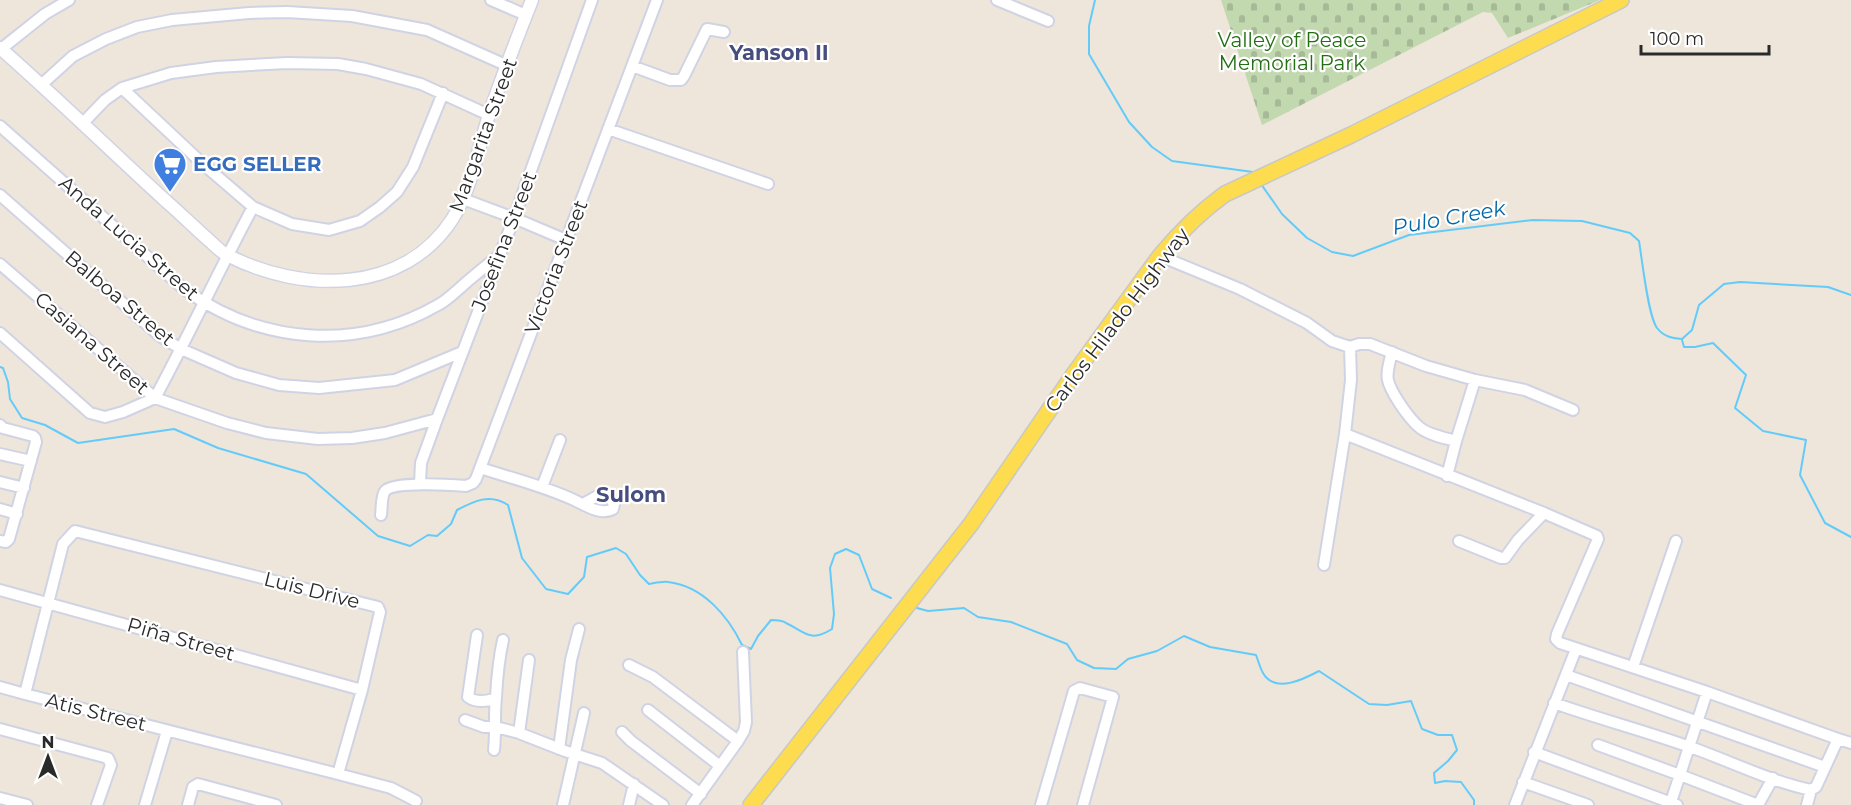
<svg xmlns="http://www.w3.org/2000/svg" width="1851" height="805" font-family="Montserrat,sans-serif">
	<style>
		.cemetery { fill: url(#cemetery-stones) }
		.lines { fill: none; stroke-linecap: round; stroke-linejoin: round }
		.stream { stroke: #63cbfa; stroke-width: 2 }
		.minor-casing { stroke: #d0d3e4; stroke-width: 14 }
		.tertiary-casing { stroke: #d0d3e4; stroke-width: 15 }
		.primary-casing { stroke: #c8c8c8; stroke-width: 18 }
		.minor { stroke: #fff; stroke-width: 10 }
		.tertiary { stroke: #fff; stroke-width: 12 }
		.primary { stroke: #fddc4f; stroke-width: 15 }
		.labels { text-anchor: middle; stroke-width: 4.5; stroke-linejoin: round; paint-order: stroke }
		.park-label { font-size: 20px; fill: #226e13; stroke: #fff }
		.street-label { font-size: 20px; fill: #2a2a2a; stroke: #fff }
		.shop-label { font-size: 20px; font-weight: bold; fill: #366cbe; stroke: #fff; text-anchor: start }
		.neighbourhood-label { font-size: 21px; font-weight: bold; fill: #464e7f; stroke: #fff }
		.water-label { font-size: 21px; font-style: italic; fill: #0167a7; stroke: #fff }
	</style>
	<defs>
		<pattern id="cemetery-stones" width="16" height="16" patternUnits="userSpaceOnUse" patternTransform="scale(1.5)"><rect width="16" height="16" fill="#c2d9b0"/><path d="M2 7V4a2 2 0 0 1 4 0v3zM10 15v-3a2 2 0 0 1 4 0v3z" fill="#a7ba98"/></pattern>
	</defs>
	<rect width="100%" height="100%" fill="#eee6da"/>
	<path class="cemetery" d="M 1221,0 L 1600,0 L 1508,38 L 1492,13 L 1483,12 L 1262,125 Z"/>
	<g class="lines">
		<path class="stream" d="M 1095,0 L 1089,26 L 1089,54 L 1129,122 L 1152,147 L 1172,161 L 1253,172 L 1255,174
			M 1261,184 L 1282,214 L 1307,238 L 1332,252 L 1353,256 L 1409,235 L 1533,220 L 1582,221 L 1630,233 L 1639,241 C 1642,259 1648,316 1657,328 C 1664,337 1672,338 1682,339 L 1692,330 L 1699,305 L 1724,284 L 1740,282 L 1828,287 L 1851,295
			M 1682,340 L 1684,347 L 1695,347 L 1713,343 L 1746,375 L 1735,408 L 1763,431 L 1806,440 L 1800,475 L 1825,523 L 1851,537
			M 0,367 L 3,368 L 8,382 L 10,399 L 22,418 L 45,425 L 78,443 L 174,429 L 218,448 L 306,474 L 378,536 L 410,546 L 428,535 L 437,536 L 451,524 L 457,510 C 474,501 490,493 508,505 L 522,558 L 546,589 L 568,594 L 584,577 L 587,557 L 616,548 L 626,554 L 640,575 L 649,584 C 655,583 663,581 668,582 C 703,586 728,616 742,645 L 751,649 L 758,636 L 771,620 C 776,620 782,620 786,623 C 805,632 810,643 832,629 L 834,614 L 830,568 L 835,554 L 846,549 L 859,555 L 872,589 L 891,598
			M 917,608 L 928,611 L 964,608 L 978,617 L 1011,622 L 1067,644 L 1077,660 L 1094,668 L 1116,669 L 1128,659 L 1157,651 L 1184,636 L 1210,647 L 1256,655 C 1258,660 1260,668 1263,673 C 1275,694 1304,679 1319,671 L 1369,704 L 1387,705 L 1411,701 L 1422,729 L 1438,735 L 1452,735 L 1457,750 L 1448,761 L 1434,773 L 1435,783 L 1445,781 L 1461,782 L 1474,800 L 1474,805"/>
		<g class="minor-casing">
			<path id="minor" d="M 491,0 L 526,15
				M 997,0 L 1048,21
				M 1,49 L 45,14 L 69,0
				M 632,66 L 670,80 L 681,80 L 684,76 L 707,29 L 724,32
				M 41,85 L 73,56 L 106,39 L 137,27 L 172,20 L 249,13 L 287,12 L 352,16 L 427,30 L 508,66
				M 122,88 L 204,165 L 253,207 L 292,224 L 329,230 L 360,221 L 380,207 L 397,192 L 413,167 L 443,93
				M 82,124 L 105,100 L 122,88 L 171,73 L 216,67 L 287,63 L 338,64 L 366,69 L 421,84 L 489,115
				M 0,126 L 184,289 C 260,344 356,352 438,305 C 446,301 453,294 460,288 C 472,277 485,267 498,256
				M 608,129 L 768,184
				M 0,195 L 160,336 L 181,349 L 236,373 L 279,385 L 319,388 L 395,380 L 462,352
				M 463,199 L 514,218 L 566,240
				M 1160,256 L 1240,289 L 1307,323 L 1332,341 L 1350,347
				M 0,264 L 155,398 L 227,423 L 266,433 L 318,439 L 352,438 L 385,433 L 437,419
				M 0,333 L 90,413 L 105,417 L 123,412 L 155,398
				M 1392,352 C 1385,378 1385,381 1400,404 C 1419,432 1424,433 1456,441
				M 155,398 C 189,335 219,270 253,207
				M 0,425 L 3,428 L 33,436 L 35,438 L 36,442 L 9,539 L 6,542 L 0,541
				M 0,454 L 31,461
				M 480,468 C 511,478 544,486 574,500 C 585,505 601,516 613,509 L 614,504 L 610,498 L 599,495 L 583,504
				M 1447,476 L 1456,441 L 1475,380
				M 0,482 L 24,488
				M 420,483 L 421,463 L 437,419 L 514,218 L 592,0
				M 542,487 L 560,440
				M 0,509 L 17,514
				M 381,515 C 382,509 381,496 385,491 C 393,481 453,485 466,486 L 473,483 L 476,479 L 657,0
				M 1459,541 L 1501,558 L 1505,558 L 1518,540 L 1544,513
				M 1324,565 L 1345,434
				M 0,590 L 362,690
				M 477,635 L 468,697 C 476,703 486,701 495,699
				M 629,665 L 653,677 L 738,741
				M 1633,667 L 1676,541
				M 1566,675 L 1825,767
				M 0,687 L 25,694 L 338,774 L 362,690 L 380,612 L 378,607 L 75,531 L 63,544 L 25,694
				M 1554,703 C 1599,719 1645,731 1690,747 C 1730,761 1769,781 1811,790 L 1816,787 L 1838,739 L 1707,692 L 1560,643 L 1556,639 L 1557,634 L 1598,539 L 1597,536 L 1544,513 L 1345,434 L 1351,380 L 1350,347 L 1359,344 L 1370,344 L 1426,366 L 1475,380 L 1525,390 L 1573,410
				M 648,710 L 720,766
				M 465,720 L 484,727 L 496,727 L 519,733 L 565,751 L 602,763 L 663,805
				M 0,729 L 108,758 L 111,765 L 97,805
				M 622,732 L 631,741 L 701,794
				M 519,733 L 529,660
				M 1838,739 L 1851,743
				M 1598,745 L 1680,775 L 1758,805
				M 559,749 L 571,660 L 579,629
				M 494,750 C 496,732 494,715 496,697 C 497,678 499,658 503,640
				M 1534,752 L 1677,805
				M 338,774 L 391,788 L 416,801
				M 1523,782 L 1588,805
				M 0,798 L 27,805
				M 145,805 L 167,731
				M 188,805 L 193,787 L 198,784 L 276,805
				M 563,805 L 584,713
				M 629,805 L 634,784
				M 692,805 L 738,741 L 744,731 L 746,722 L 743,652
				M 1041,805 L 1074,691 L 1080,688 L 1113,697 L 1083,805
				M 1515,805 L 1576,649
				M 1670,805 L 1707,692
				M 1758,805 L 1773,778
				M 1807,805 L 1811,790"/>
		</g>
		<g class="tertiary-casing">
			<path id="tertiary" d="M 0,48 C 57,98 111,151 167,202 C 182,215 196,229 211,242 C 216,247 222,253 229,256 C 302,293 404,295 453,218 C 472,187 478,149 489,115 C 502,76 517,38 532,0"/>
		</g>
		<g class="primary-casing">
			<path id="primary" d="M 751,805 L 971,524 L 1074,374 L 1160,256 C 1179,233 1200,212 1225,194 L 1351,135 L 1621,0"/>
		</g>
		<use href="#minor" class="minor"/>
		<use href="#tertiary" class="tertiary"/>
		<use href="#primary" class="primary"/>
	</g>
	<defs>
		<g id="supermarket-pin" transform="scale(1.725)"><path d="M0 17L-7.5 6A9.5 9.5 0 1 1 7.5 6Z" fill="#3f7fe0" stroke="#fff"/><path d="M-6-5.5h2.5l.6 2H6L4.5 2H-2.5L-4.4-4H-6ZM-1.5 3.2a1.3 1.3 0 1 0 .1 0ZM3 3.2a1.3 1.3 0 1 0 .1 0Z" fill="#fff"/></g>
	</defs>
	<g fill-rule="evenodd">
		<use href="#supermarket-pin" x="170" y="164"/>
	</g>
	<g class="labels">
		<g class="park-label">
			<text x="1292" y="47">Valley of Peace<tspan x="1292" dy="23">Memorial Park</tspan></text>
		</g>
		<g class="street-label">
			<text transform="translate(483 135) rotate(-70)" y="7">Margarita Street</text>
			<text transform="translate(129 238) rotate(41)" y="7">Anda Lucia Street</text>
			<text transform="translate(504 241) rotate(-69)" y="7">Josefina Street</text>
			<text transform="translate(556 267) rotate(-69)" y="7">Victoria Street</text>
			<text transform="translate(120 298) rotate(40)" y="7">Balboa Street</text>
			<text transform="translate(1117 320) rotate(-53)" y="7">Carlos Hilado Highway</text>
			<text transform="translate(92 343) rotate(41)" y="7">Casiana Street</text>
			<text transform="translate(312 590) rotate(14)" y="7">Luis Drive</text>
			<text transform="translate(181 639) rotate(16)" y="7">Piña Street</text>
			<text transform="translate(96 712) rotate(14)" y="7">Atis Street</text>
		</g>
		<g class="shop-label">
			<text x="193" y="171">EGG SELLER</text>
		</g>
		<g class="neighbourhood-label">
			<text x="779" y="60">Yanson II</text>
			<text x="631" y="502">Sulom</text>
		</g>
		<g class="water-label">
			<text transform="translate(1449 218) rotate(-10)" y="7">Pulo Creek</text>
		</g>
	</g>
	<g transform="translate(48 757)" stroke="#ffffff" stroke-width="4.5" paint-order="stroke">
	<path d="M0-4.5L10 22L0 15L-10 22Z" fill="#2a2a2a"/>
	<text y="-9" font-size="16" font-weight="bold" text-anchor="middle" fill="#2a2a2a">N</text>
	</g>
	<path d="M1641 45v9h128v-9" fill="none" stroke="#2a2a2a" stroke-width="3"/>
	<text x="1650" y="45" font-size="18" fill="#2a2a2a" stroke="#ffffff" stroke-width="4.5" paint-order="stroke">100 m</text>
</svg>
